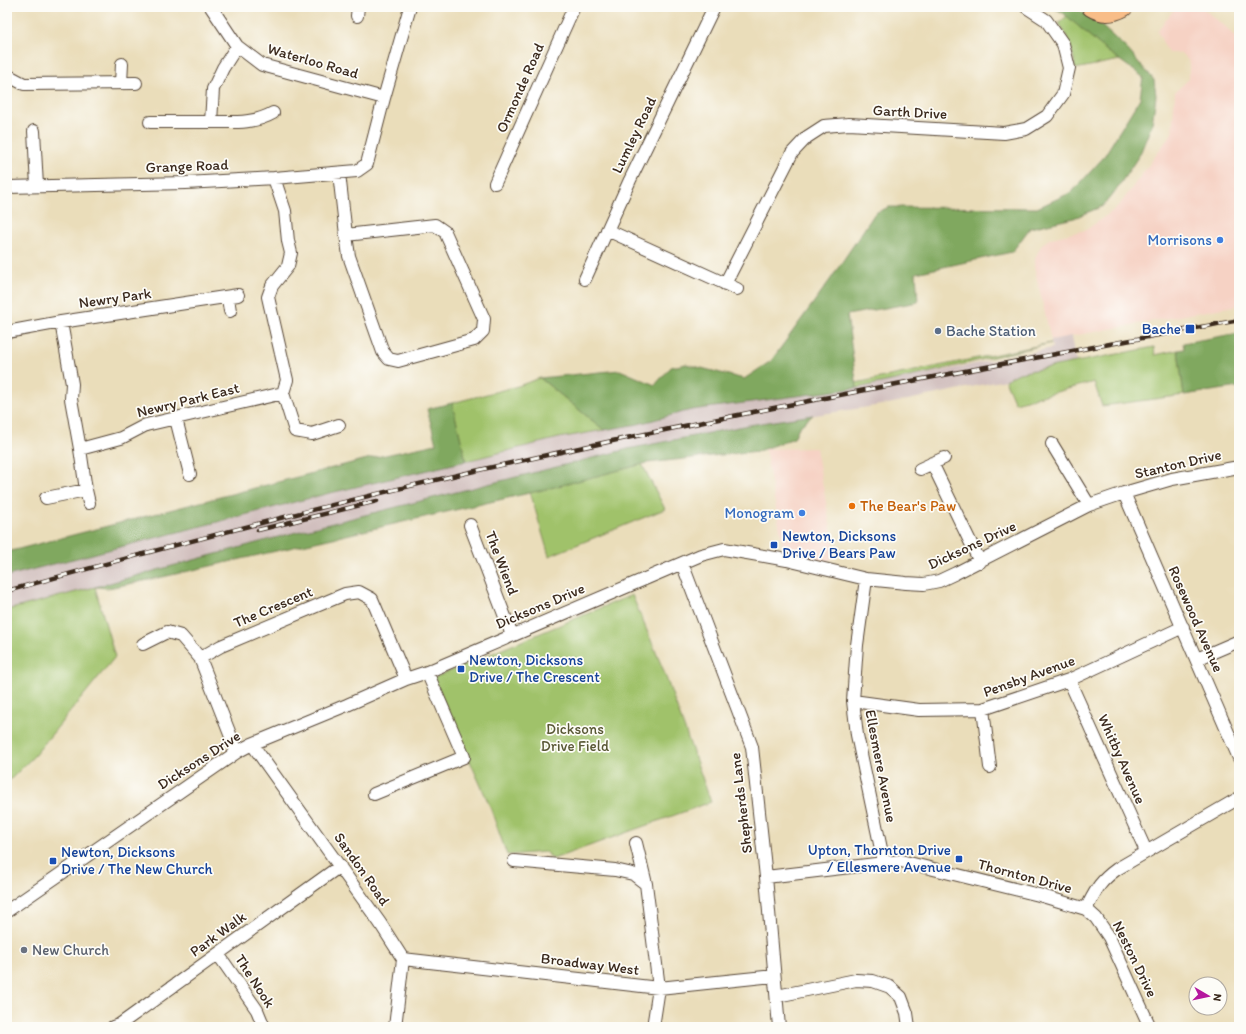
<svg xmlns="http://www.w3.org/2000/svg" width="1246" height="1034" font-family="Itim,sans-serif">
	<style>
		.built { fill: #f6d2c4 }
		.industrial { fill: #d1bfbe }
		.green { fill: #a0c26b; stroke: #6e7644 }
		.forest { fill: #80a85f; stroke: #5e693e }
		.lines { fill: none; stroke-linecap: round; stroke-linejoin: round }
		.minor-casing { stroke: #554535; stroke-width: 14 }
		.highway-casing { stroke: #554535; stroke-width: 20 }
		.minor { stroke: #fff; stroke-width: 12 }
		.highway { stroke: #f8bd88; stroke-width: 18 }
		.rail-casing { stroke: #3b2a1e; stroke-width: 4.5 }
		.rail { stroke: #fdfcf7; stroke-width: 3; stroke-dasharray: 9; stroke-linecap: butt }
		.shop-dot { fill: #3f7fe0; stroke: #fdfcf7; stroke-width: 1.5 }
		.transit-dot { fill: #1a4fb4; stroke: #fdfcf7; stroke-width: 1.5 }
		.service-dot { fill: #5c6f8a; stroke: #fdfcf7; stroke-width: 1.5 }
		.food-dot { fill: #e8710a; stroke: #fdfcf7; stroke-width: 1.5 }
		.worship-dot { fill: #6b7280; stroke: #fdfcf7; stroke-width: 1.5 }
		.labels { text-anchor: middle; stroke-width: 3.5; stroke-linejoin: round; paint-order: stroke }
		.street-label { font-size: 15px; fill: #3b2a1e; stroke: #fdfcf7 }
		.shop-label { font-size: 15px; fill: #366cbe; stroke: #fdfcf7; text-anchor: end }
		.transit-label { font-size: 15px; fill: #164399; stroke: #fdfcf7; text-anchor: start }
		.service-label { font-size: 15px; fill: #4e5e75; stroke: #fdfcf7; text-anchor: start }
		.food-label { font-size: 15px; fill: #c56008; stroke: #fdfcf7; text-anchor: start }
		.park-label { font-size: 15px; fill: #595835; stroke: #fdfcf7 }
		.worship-label { font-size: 15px; fill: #5b616d; stroke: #fdfcf7; text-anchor: start }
	</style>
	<rect width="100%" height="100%" fill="#fdfcf7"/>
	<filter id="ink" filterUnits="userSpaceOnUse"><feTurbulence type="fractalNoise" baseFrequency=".025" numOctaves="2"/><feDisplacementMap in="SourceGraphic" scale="8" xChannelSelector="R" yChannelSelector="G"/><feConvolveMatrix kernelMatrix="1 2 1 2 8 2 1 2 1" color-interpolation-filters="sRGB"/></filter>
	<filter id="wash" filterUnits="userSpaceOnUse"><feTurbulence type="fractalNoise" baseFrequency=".012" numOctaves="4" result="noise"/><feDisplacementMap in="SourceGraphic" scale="16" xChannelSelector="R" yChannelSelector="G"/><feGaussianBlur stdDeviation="0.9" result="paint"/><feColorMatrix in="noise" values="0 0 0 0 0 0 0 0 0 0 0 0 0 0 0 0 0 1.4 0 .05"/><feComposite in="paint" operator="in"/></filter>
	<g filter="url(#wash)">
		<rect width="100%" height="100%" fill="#eaddba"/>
		<path class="built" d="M 1176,7 L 1201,7 L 1227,28 L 1239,42 L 1239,305 L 1051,340 L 1034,266 L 1036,256 L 1042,244 L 1051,238 L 1086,230 L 1118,207 L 1172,133 L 1175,92 L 1189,79 L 1189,61 L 1181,53 L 1168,53 L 1157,31 Z
			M 816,448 L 835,551 L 833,558 L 826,562 L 784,552 L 765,449 Z"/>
		<path class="industrial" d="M 1072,336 L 1076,362 L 1019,373 L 1005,380 L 888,404 L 749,425 L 628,449 L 293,533 L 95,587 L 7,610 L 7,576 L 11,575 L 327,494 L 559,438 L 638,424 L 691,410 L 857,388 L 1052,348 L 1051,340 Z"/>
		<path class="green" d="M 1067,16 L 1107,51 L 1120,60 L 1075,69 C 1074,52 1068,37 1059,23 Z
			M 1051,343 L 923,374 L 857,388 L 856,383 Z
			M 1154,347 L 1155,355 L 1178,350 L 1184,395 L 1102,406 L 1094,382 L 1015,403 L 1005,380 L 1019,373 Z
			M 540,378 L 604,430 L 559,438 L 466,461 L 452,403 L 518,386 Z
			M 642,464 L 665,509 L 549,556 L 530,492 Z
			M 95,587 L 115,657 L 34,756 L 7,783 L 7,610 Z
			M 632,595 L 663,669 L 711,802 L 553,859 L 545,852 L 507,855 L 489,804 L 433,678 Z"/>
		<path class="forest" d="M 1051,7 L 1074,7 L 1095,20 L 1127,49 L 1154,80 L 1156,96 L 1152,124 L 1140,154 L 1116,190 L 1103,206 L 1074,218 L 1030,228 L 1012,252 L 916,273 L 918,302 L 847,315 L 857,388 L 691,410 L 638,424 L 604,430 L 540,378 L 620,370 L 655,385 L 671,367 L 686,364 L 744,379 L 771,361 L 830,280 L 875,213 L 889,207 L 1037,208 L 1072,192 L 1103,158 L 1140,98 L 1143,77 L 1107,51 L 1062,12 Z
			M 1239,333 L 1239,387 L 1184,395 L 1178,350 L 1184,349 L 1183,343 Z
			M 452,403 L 466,461 L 326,494 L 7,576 L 7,552 L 367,459 L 436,444 L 427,409 Z
			M 813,415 L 799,427 L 794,438 L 758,451 L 647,463 L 547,489 L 154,579 L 108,588 L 95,587 L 293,533 L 628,449 L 749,425 Z"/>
	</g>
	<g filter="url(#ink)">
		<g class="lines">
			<g class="minor-casing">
				<path id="minor" d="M 211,7 L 237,46 L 262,65 L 384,98
					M 357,16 L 358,7
					M 7,75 L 24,84 L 136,83
					M 121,83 L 122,64
					M 150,122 L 211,122 L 213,89 L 223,68 L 237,46
					M 211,122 C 232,122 254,124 273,113
					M 34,131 L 37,186
					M 339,173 L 346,235 L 349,256 L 383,352 L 389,359 L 398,361 L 474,340 L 483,331 L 484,319 L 445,232 L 435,225 L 346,235
					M 495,183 L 574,7
					M 7,187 L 186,183 L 274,178 L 357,171 L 367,164 L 384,98 L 410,7
					M 607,230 L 737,289
					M 585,279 L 630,180 L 714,7
					M 725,284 L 792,153 L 807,137 L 824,126 L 849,124 L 1004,133 L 1026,129 L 1047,116 L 1063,94 L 1069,68 L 1063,44 L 1046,20 L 1026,7
					M 228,298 L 230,311
					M 61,322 L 72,384 L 71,399 L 80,449 L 121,438 L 146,425 L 283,393 L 287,380 L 268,297 L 272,286 L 288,266 L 291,253 L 288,241 L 285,211 L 274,178
					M 7,332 L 61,322 L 238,295
					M 283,393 L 295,431 L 312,434 L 339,425
					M 176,419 L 190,474
					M 1052,444 L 1089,505
					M 80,449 L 86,490 L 89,503
					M 932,463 L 980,562
					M 920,469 L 944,458
					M 1124,493 L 1239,758
					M 46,498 L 86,490
					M 470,525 L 512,635
					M 682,563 L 752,747 L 766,877 L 779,1027
					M 866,579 L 857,645 L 853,701 L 857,735 L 884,863
					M 143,644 L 167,632 L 181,636 L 200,658
					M 1197,659 L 1239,641
					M 1069,680 L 1146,851
					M 853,701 L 919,710 L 983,709 L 1069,680 L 1183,627
					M 983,709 L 990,767
					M 252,744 L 380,923 L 403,959 L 395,1027
					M 237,752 L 200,658 L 221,646 L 345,594 L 359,592 L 372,599 L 406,679
					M 374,794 L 464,757 L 427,672
					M 636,843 L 646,884 L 659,988 L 653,1027
					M 514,861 L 615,870 L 633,874 L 646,884
					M 766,877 L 901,861 L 1039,895 L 1086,909 L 1096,918 L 1109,937 L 1150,1027
					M 1086,909 C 1096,890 1099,882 1117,869 L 1239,798
					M 7,911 L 237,752 L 252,744 L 347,705 L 406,679 L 427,672 L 701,555 L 724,549 L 787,560 L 866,579 L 906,583 L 924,584 L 939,581 L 956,573 L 1089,505 L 1124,493 L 1172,479 L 1239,467
					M 218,954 L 257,1010 L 264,1027
					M 403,959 L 659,988 L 774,976
					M 777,996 L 856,980 L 873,981 L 890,987 L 901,997 L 907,1013 L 909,1027
					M 113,1027 L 119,1025 L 340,866"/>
			</g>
			<g class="highway-casing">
				<path id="highway" d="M 1091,7 C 1102,14 1113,13 1124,7"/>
			</g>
			<use href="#minor" class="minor"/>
			<use href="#highway" class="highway"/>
			<g class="rail-casing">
				<path id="rail" d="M 258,530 L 377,501
					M 7,591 C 180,543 354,497 529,459 C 765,407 1002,364 1239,320"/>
			</g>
			<use href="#rail" class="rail"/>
		</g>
	</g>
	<g class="shop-dot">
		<circle cx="1220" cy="240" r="4"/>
		<circle cx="802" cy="513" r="4"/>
	</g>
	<g class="transit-dot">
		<rect x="1185" y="324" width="10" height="10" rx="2"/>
		<rect x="770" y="541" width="8" height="8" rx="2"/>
		<rect x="457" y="665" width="8" height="8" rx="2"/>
		<rect x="955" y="855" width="8" height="8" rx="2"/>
		<rect x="49" y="857" width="8" height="8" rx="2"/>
	</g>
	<circle class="service-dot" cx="938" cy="331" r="4"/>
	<circle class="food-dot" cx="852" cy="506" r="4"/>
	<circle class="worship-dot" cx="24" cy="950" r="4"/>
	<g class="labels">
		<g class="street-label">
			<text transform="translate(313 61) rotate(16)" y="5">Waterloo Road</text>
			<text transform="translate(520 88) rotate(-66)" y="5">Ormonde Road</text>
			<text transform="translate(910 112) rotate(3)" y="5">Garth Drive</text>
			<text transform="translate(634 135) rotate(-64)" y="5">Lumley Road</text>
			<text transform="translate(187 166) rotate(-2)" y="5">Grange Road</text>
			<text transform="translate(115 298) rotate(-8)" y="5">Newry Park</text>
			<text transform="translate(188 400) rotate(-14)" y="5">Newry Park East</text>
			<text transform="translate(1178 464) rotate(-13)" y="5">Stanton Drive</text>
			<text transform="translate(972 545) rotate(-25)" y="5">Dicksons Drive</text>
			<text transform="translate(502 563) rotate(69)" y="5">The Wiend</text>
			<text transform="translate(540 606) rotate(-23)" y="5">Dicksons Drive</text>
			<text transform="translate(273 607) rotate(-23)" y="5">The Crescent</text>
			<text transform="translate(1196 619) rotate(66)" y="5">Rosewood Avenue</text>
			<text transform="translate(1029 676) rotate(-20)" y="5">Pensby Avenue</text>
			<text transform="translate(1122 759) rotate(66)" y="5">Whitby Avenue</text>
			<text transform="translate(199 760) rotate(-33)" y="5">Dicksons Drive</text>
			<text transform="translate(881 766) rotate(79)" y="5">Ellesmere Avenue</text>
			<text transform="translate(741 803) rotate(-97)" y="5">Shepherds Lane</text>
			<text transform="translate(362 869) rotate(55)" y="5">Sandon Road</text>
			<text transform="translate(1025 876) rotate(15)" y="5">Thornton Drive</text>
			<text transform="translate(218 934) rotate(-36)" y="5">Park Walk</text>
			<text transform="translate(1135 959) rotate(64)" y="5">Neston Drive</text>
			<text transform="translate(590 964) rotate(7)" y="5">Broadway West</text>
			<text transform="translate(255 981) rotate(57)" y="5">The Nook</text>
		</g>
		<g class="shop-label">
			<text x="1212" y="245">Morrisons</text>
			<text x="794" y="518">Monogram</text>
		</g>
		<g class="transit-label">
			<text x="1181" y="334" text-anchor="end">Bache</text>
			<text x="782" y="541">Newton, Dicksons<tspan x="782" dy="17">Drive / Bears Paw</tspan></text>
			<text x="469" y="665">Newton, Dicksons<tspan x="469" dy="17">Drive / The Crescent</tspan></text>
			<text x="951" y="855" text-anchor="end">Upton, Thornton Drive<tspan x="951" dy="17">/ Ellesmere Avenue</tspan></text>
			<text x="61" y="857">Newton, Dicksons<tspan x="61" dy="17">Drive / The New Church</tspan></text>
		</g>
		<g class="service-label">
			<text x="946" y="336">Bache Station</text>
		</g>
		<g class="food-label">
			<text x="860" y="511">The Bear's Paw</text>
		</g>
		<g class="park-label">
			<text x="575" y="734">Dicksons<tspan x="575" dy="17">Drive Field</tspan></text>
		</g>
		<g class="worship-label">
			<text x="32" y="955">New Church</text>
		</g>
	</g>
	<rect width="1246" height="1034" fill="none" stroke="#fdfcf7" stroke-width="24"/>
	<g transform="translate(1208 996) rotate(99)"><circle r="19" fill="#fdfcf7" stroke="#afa8a0"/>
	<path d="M0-3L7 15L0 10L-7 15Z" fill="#b5179e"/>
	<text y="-6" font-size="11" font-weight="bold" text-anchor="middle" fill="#3b2a1e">N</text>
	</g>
</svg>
